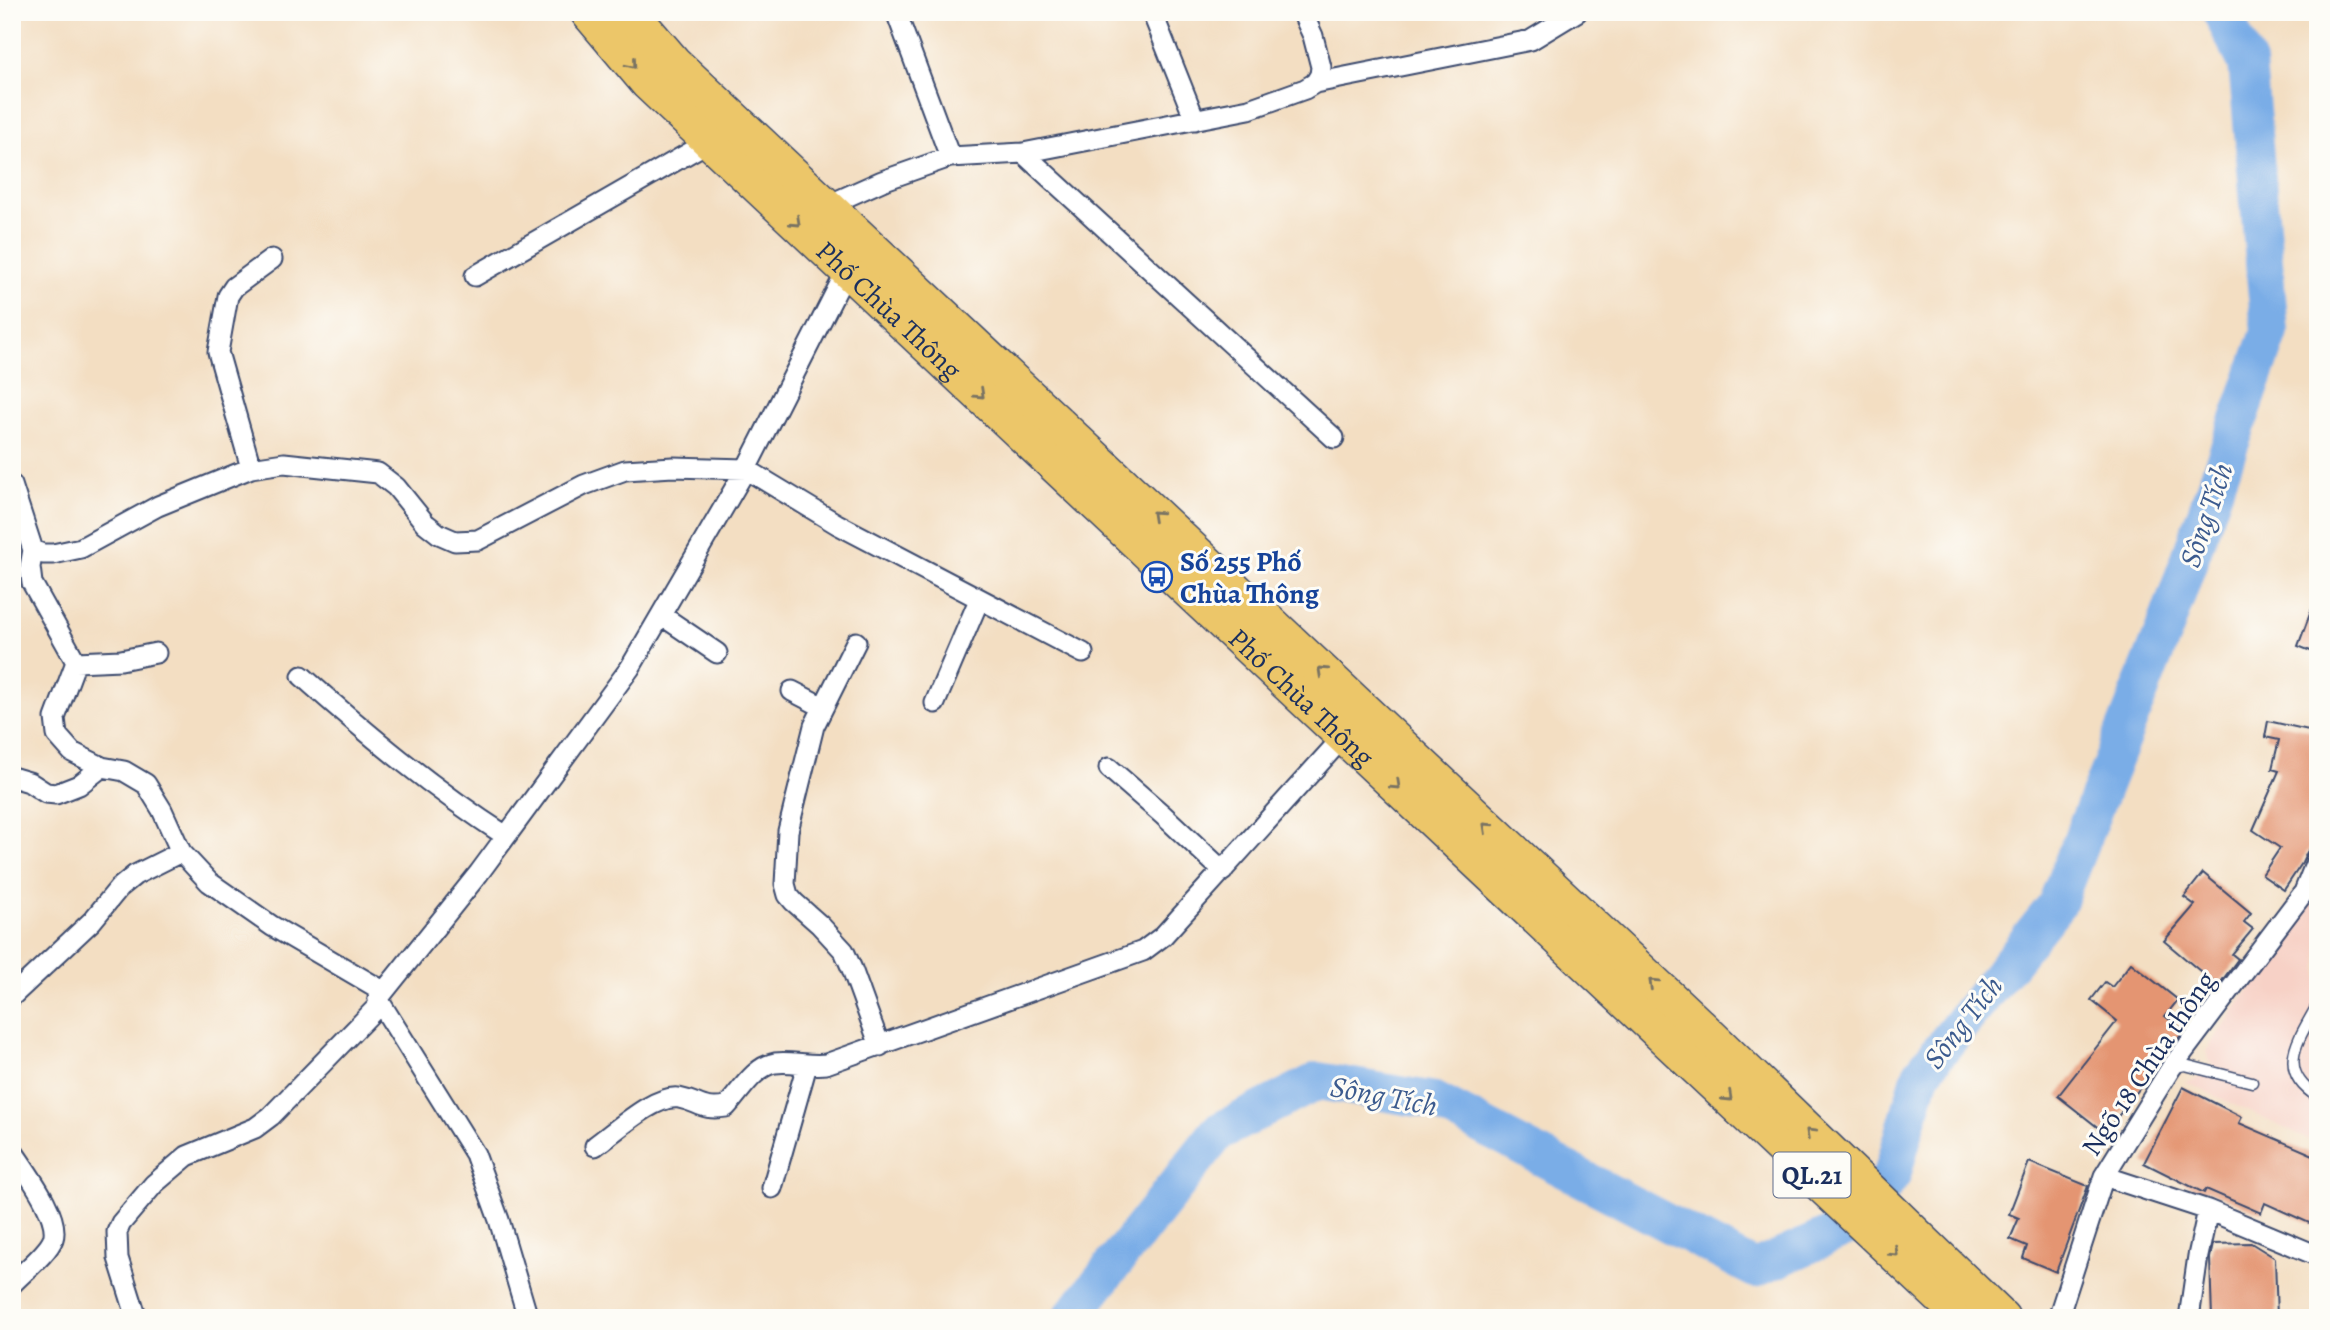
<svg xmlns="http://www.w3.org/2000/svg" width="2330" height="1330" font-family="Alegreya,serif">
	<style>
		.built { fill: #f7d1c6 }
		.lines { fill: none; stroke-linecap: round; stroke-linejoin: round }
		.river { stroke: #7aade7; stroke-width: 38 }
		.building { fill: #e49572 }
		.lane-casing { stroke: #3b496d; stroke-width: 13 }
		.street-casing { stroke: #3b496d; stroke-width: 23 }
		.highway-casing { stroke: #3b496d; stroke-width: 38 }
		.lane { stroke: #fff; stroke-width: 10 }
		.street { stroke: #fff; stroke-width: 19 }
		.highway { stroke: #ecc669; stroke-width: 35 }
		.oneway { stroke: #797363 }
		.labels { text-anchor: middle; stroke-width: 6; stroke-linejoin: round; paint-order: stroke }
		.shield { fill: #fdfcf7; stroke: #5f6c8c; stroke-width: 2 }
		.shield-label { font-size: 26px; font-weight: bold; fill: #1b2f5e }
		.street-label { font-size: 28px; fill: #1b2f5e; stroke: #fdfcf7 }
		.transit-label { font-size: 28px; font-weight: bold; fill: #164399; stroke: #fdfcf7; text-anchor: start }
		.water-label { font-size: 30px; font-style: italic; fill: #3c5b8e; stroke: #fdfcf7 }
	</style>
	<rect width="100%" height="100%" fill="#fdfcf7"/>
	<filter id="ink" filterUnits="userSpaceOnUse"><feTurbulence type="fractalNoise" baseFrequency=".0143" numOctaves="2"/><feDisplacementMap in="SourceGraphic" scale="14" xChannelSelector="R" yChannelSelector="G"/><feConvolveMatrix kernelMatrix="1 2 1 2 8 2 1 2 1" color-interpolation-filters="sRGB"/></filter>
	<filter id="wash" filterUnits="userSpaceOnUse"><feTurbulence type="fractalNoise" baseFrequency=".00686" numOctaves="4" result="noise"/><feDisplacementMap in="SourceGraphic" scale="28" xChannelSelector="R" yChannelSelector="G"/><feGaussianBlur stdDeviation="1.57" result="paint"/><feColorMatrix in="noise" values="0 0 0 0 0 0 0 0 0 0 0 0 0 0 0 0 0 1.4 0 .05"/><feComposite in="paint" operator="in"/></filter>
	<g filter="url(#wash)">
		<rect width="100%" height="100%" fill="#f3dec2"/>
		<path class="built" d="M 2318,890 L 2318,1144 L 2185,1082 L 2196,1079 L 2212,1067 L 2206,1051 Z"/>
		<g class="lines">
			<path class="river" d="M 1071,1318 L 1218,1132 L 1318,1081 L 1435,1101 L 1755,1269 L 1853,1225 L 1892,1175 L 1921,1074 L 2056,905 L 2168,620 L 2270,332 L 2247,63 L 2221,12"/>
		</g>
		<g id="blocks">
			<path class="building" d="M 2316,598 L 2318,598 L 2318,654 L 2298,646 Z
				M 2268,721 L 2318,732 L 2318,840 L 2307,852 L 2302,863 L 2284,890 L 2262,875 L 2280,848 L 2253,830 L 2279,771 L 2272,769 L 2279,740 L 2265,737 Z
				M 2203,873 L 2251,913 L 2244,922 L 2253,929 L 2232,954 L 2238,959 L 2218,986 L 2164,941 L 2195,905 L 2184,897 Z
				M 2131,963 L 2178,1000 L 2165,1016 L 2184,1031 L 2105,1133 L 2058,1096 L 2117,1021 L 2091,1000 L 2105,982 L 2112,987 Z
				M 2183,1087 L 2242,1117 L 2239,1123 L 2318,1157 L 2318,1227 L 2265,1203 L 2261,1213 L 2206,1189 L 2204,1193 L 2144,1163 Z
				M 2029,1162 L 2088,1186 L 2056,1272 L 2023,1258 L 2027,1246 L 2010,1239 L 2019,1218 L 2009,1214 Z
				M 2251,1243 L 2275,1258 L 2277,1318 L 2212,1318 L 2210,1258 L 2213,1244 Z"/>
		</g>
	</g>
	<g filter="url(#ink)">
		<use href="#blocks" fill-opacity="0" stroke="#3b496d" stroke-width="2"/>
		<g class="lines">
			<g class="lane-casing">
				<path id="lane" d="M 2318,1004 C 2299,1039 2274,1070 2318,1097
					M 2175,1067 L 2185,1065 L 2252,1082"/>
			</g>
			<g class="street-casing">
				<path id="street" d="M 896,12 L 950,157
					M 1152,12 L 1195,120
					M 1315,83 L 1531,40 L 1577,12
					M 1023,153 L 1334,438
					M 826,206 L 882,181 L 950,157 L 1023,153 L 1249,109 L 1305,89 L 1315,83 L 1320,75 L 1321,67 L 1313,36 L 1302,12
					M 475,276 L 710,141
					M 251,468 L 218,352 L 228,296 L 234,287 L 272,259
					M 12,485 L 33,550 L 30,567 L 32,583 L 76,662 L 55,718 L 57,735 L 72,752 L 102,767 L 124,771 L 146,784 L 162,810 L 181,852 L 209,882 L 272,926 L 383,991
					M 33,550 L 43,554 L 53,554 L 81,548 L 158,506 L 251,468 L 284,463 L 378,473 L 396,487 L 425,523 L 439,534 L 455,541 L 478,540 L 584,485 L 625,470 L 673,467 L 746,469 L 837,524 L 1083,653
					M 661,615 L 717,653
					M 856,642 L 814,726 L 788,831 L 785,884 L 788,895 L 794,902 L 820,925 L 844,951 L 852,969 L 880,1046
					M 76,662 L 121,660 L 156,653
					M 302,676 C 367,734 433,789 506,836
					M 792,691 L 823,707
					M 935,703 L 979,600
					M 1109,768 L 1163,815 L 1223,871
					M 12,777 L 29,782 L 46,793 L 56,794 L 79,785 L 102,767
					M 12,996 L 92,921 L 119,888 L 135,875 L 181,852
					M 595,1146 C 615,1132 655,1094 679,1098 C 700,1102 701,1111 726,1107 C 740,1093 753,1067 775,1063 C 792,1061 809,1066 826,1064 L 1143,951 L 1163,936 L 1344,736
					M 12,1150 C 24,1169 61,1216 53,1239 C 48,1253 23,1272 12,1284
					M 2104,1176 L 2208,1210 L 2318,1256
					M 772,1188 L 807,1065
					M 135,1312 L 118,1258 L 117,1232 L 121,1223 L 154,1184 L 187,1156 L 255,1128 L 271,1116 L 380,1004
					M 528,1318 L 499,1220 L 475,1154 L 378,999 L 479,873 L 630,668 L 746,469 L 847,270
					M 2058,1318 L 2104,1176 L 2171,1068 L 2304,892 L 2318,857
					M 2189,1318 L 2198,1256 L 2208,1210"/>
			</g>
			<g class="highway-casing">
				<g id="highway">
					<path id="s1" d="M 588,12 L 648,83 L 1963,1318"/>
					<path d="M 630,12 L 673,62 L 1703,1029 L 2002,1318"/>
				</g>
			</g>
			<use href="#lane" class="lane"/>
			<use href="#street" class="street"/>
			<use href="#highway" class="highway"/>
		</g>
		<defs><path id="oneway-chevron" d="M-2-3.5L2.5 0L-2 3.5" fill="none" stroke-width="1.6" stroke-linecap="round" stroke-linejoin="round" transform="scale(1.75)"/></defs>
		<g class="oneway">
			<use href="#oneway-chevron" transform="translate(632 64) rotate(50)"/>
			<use href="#oneway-chevron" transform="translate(796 222) rotate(43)"/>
			<use href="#oneway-chevron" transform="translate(980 394) rotate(43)"/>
			<use href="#oneway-chevron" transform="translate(1156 515) rotate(-137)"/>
			<use href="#oneway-chevron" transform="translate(1322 671) rotate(-137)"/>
			<use href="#oneway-chevron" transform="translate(1396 785) rotate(43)"/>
			<use href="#oneway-chevron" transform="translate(1487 827) rotate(-137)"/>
			<use href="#oneway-chevron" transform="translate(1653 983) rotate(-137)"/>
			<use href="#oneway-chevron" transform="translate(1728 1097) rotate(43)"/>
			<use href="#oneway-chevron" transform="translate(1810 1133) rotate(-136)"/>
			<use href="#oneway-chevron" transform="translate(1894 1252) rotate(43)"/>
		</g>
	</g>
	<defs>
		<g id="bus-ring" transform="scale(1.575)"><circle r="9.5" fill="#fdfcf7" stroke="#1a4fb4" stroke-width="1.5"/><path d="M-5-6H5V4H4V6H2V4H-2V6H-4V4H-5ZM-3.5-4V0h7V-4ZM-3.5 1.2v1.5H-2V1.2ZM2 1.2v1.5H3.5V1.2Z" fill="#1a4fb4"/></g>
	</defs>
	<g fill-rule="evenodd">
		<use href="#bus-ring" x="1157" y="577"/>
	</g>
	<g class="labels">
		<rect class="shield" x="1773.5" y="1152.5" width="77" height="45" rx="5"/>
		<g class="shield-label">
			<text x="1812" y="1184">QL.21</text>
		</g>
		<g class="street-label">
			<text dy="10" stroke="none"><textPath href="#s1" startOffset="424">Phố Chùa Thông</textPath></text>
			<text dy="10" stroke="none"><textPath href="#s1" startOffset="990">Phố Chùa Thông</textPath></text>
			<text transform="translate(2148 1063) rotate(-56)" y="10">Ngõ 18 Chùa thông</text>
		</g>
		<g class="transit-label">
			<text x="1180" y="571">Số 255 Phố<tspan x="1180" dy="32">Chùa Thông</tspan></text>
		</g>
		<g class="water-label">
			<text transform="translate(2206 515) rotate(-71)" y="10">Sông Tích</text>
			<text transform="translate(1963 1022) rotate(-52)" y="10">Sông Tích</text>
			<text transform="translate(1384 1096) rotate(11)" y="10">Sông Tích</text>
		</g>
	</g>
	<rect width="2330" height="1330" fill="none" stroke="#fdfcf7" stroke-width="42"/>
</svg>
